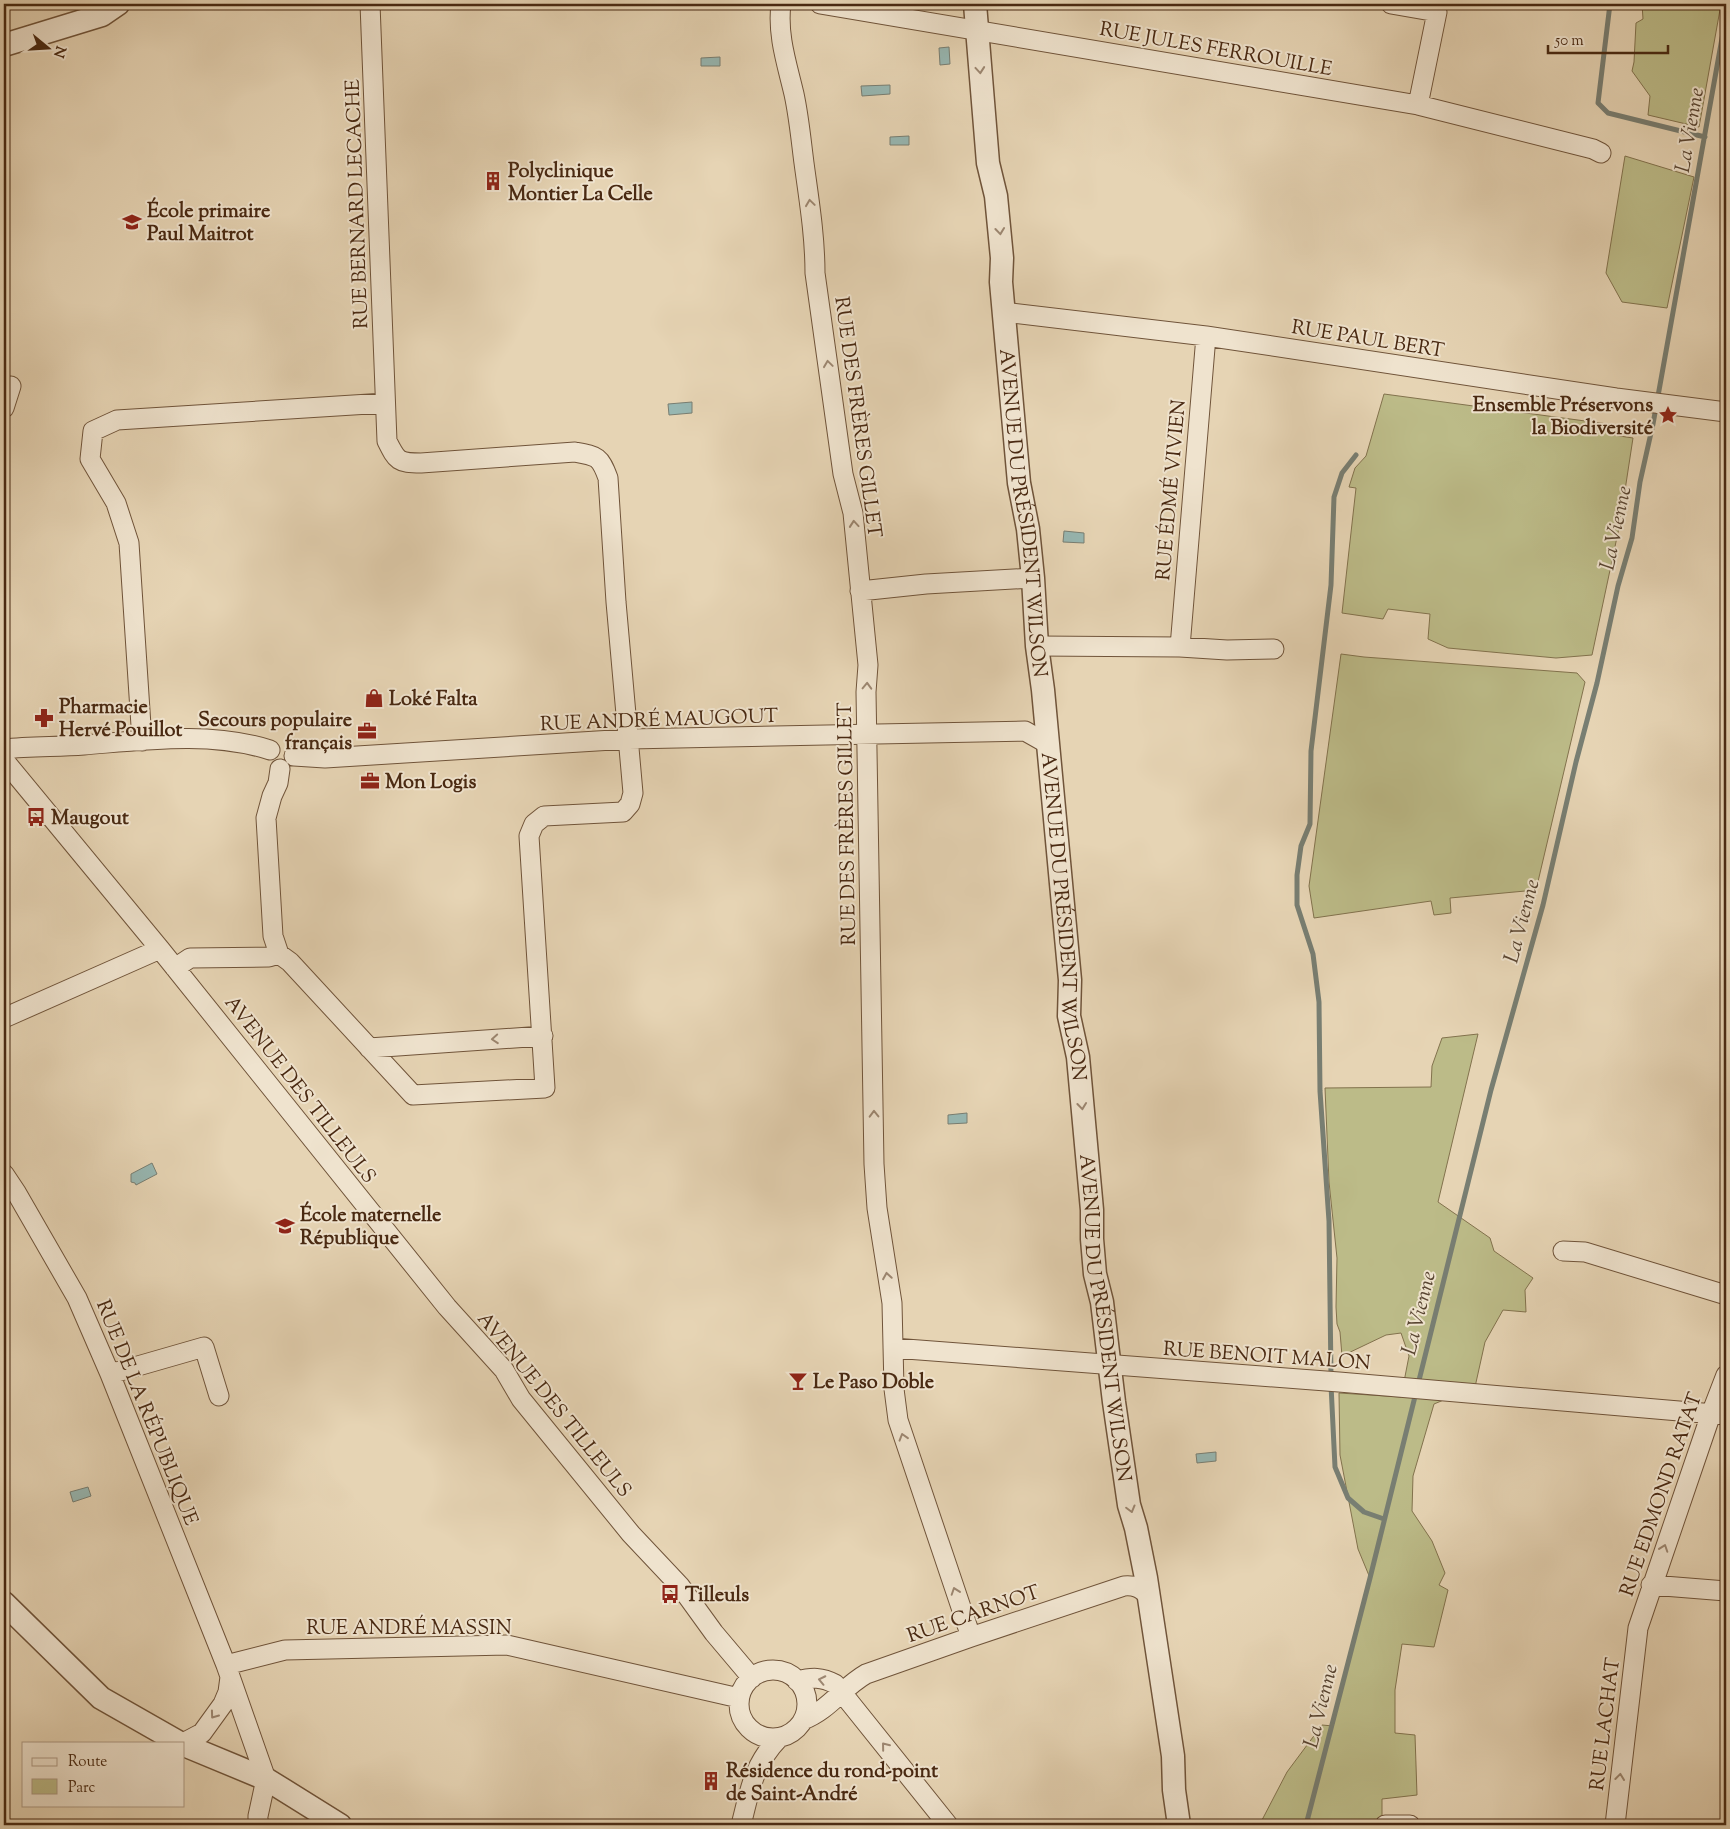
<svg xmlns="http://www.w3.org/2000/svg" width="1730" height="1829" font-family="'Sorts Mill Goudy',serif">
	<style>
		.green { fill: #bcbb88; stroke: #82724d }
		.water { fill: #97b7b2; stroke: #787e72 }
		.lines { fill: none; stroke-linecap: round; stroke-linejoin: round }
		.stream { stroke: #787e72; stroke-width: 5 }
		.minor-casing { stroke: #70543a; stroke-width: 21 }
		.tertiary-casing { stroke: #70543a; stroke-width: 25 }
		.minor { stroke: #efe3ce; stroke-width: 19 }
		.tertiary { stroke: #efe3ce; stroke-width: 22 }
		.oneway { stroke: #9c8670 }
		.labels { text-anchor: middle; stroke-width: 4; stroke-linejoin: round; paint-order: stroke }
		.street-label { font-size: 20px; fill: #492912; stroke: #efe3ce }
		.poi-label { font-size: 20px; font-weight: bold; fill: #492912; stroke: #efe3ce; text-anchor: start }
		.water-label { font-size: 21px; font-style: italic; fill: #594532; stroke: #efe3ce }
	</style>
	<rect width="100%" height="100%" fill="#e6d4b4"/>
	<filter id="stains"><feTurbulence type="fractalNoise" baseFrequency=".004" numOctaves="4"/><feColorMatrix values="0 0 0 0 .2 0 0 0 0 .09 0 0 0 0 .02 0 0 0 .5 -.17"/></filter>
	<radialGradient id="worn" r=".72"><stop offset=".6" stop-color="#630" stop-opacity="0"/><stop offset="1" stop-color="#630" stop-opacity=".3"/></radialGradient>
	<path class="green" d="M 1642,4 L 1721,4 L 1699,127 L 1648,115 L 1650,96 L 1632,71 L 1634,62 L 1636,23 L 1643,19 Z
		M 1625,156 L 1694,177 L 1667,308 L 1622,302 L 1606,273 Z
		M 1384,394 L 1615,425 L 1613,435 L 1633,438 L 1620,523 L 1592,655 L 1556,658 L 1448,648 L 1428,639 L 1430,614 L 1388,609 L 1383,619 L 1342,613 L 1356,488 L 1349,487 L 1355,468 L 1366,456 Z
		M 1341,654 L 1364,657 L 1577,673 L 1585,682 L 1536,890 L 1450,898 L 1451,913 L 1434,915 L 1431,901 L 1314,918 L 1309,886 Z
		M 1478,1034 L 1438,1202 L 1490,1238 L 1494,1251 L 1533,1278 L 1525,1290 L 1526,1312 L 1503,1310 L 1485,1342 L 1475,1387 L 1434,1404 L 1413,1476 L 1412,1511 L 1432,1541 L 1445,1573 L 1439,1585 L 1448,1590 L 1434,1647 L 1402,1644 L 1395,1690 L 1395,1733 L 1415,1735 L 1417,1795 L 1382,1799 L 1382,1819 L 1378,1825 L 1240,1825 L 1262,1820 L 1287,1772 L 1322,1725 L 1333,1726 L 1370,1578 L 1358,1549 L 1340,1455 L 1339,1393 L 1401,1397 L 1409,1356 L 1401,1333 L 1386,1335 L 1342,1356 L 1340,1332 L 1337,1324 L 1336,1307 L 1337,1258 L 1329,1182 L 1325,1088 L 1431,1087 L 1432,1066 L 1442,1038 Z"/>
	<path class="water" d="M 949,47 L 950,64 L 940,65 L 939,48 Z
		M 720,57 L 720,66 L 701,66 L 701,58 Z
		M 890,85 L 890,94 L 862,96 L 861,86 Z
		M 909,136 L 909,145 L 890,145 L 890,137 Z
		M 692,402 L 692,413 L 669,415 L 668,404 Z
		M 1064,531 L 1084,533 L 1084,543 L 1063,542 Z
		M 967,1113 L 967,1123 L 948,1124 L 948,1115 Z
		M 152,1163 L 157,1174 L 136,1185 L 135,1183 L 131,1182 L 131,1174 Z
		M 1216,1452 L 1216,1461 L 1197,1463 L 1196,1454 Z
		M 88,1487 L 91,1496 L 73,1502 L 70,1492 Z"/>
	<g class="lines">
		<path class="stream" d="M 1610,4 L 1598,103 L 1608,113 L 1705,137
			M 1331,1376 L 1329,1221 L 1320,1091 L 1319,1002 L 1313,954 L 1297,905 L 1297,875 L 1301,846 L 1310,824 L 1311,751 L 1331,585 L 1334,497 L 1342,473 L 1356,455
			M 1331,1385 L 1335,1467 L 1348,1498 L 1364,1512 L 1384,1519
			M 1306,1825 L 1370,1578 L 1491,1090 L 1543,905 L 1576,762 L 1597,683 L 1618,586 L 1632,538 L 1640,482 L 1653,424 L 1726,16"/>
		<g class="minor-casing">
			<path id="minor" d="M 781,4 C 777,35 787,64 794,94 C 799,117 801,140 804,163 C 809,200 815,236 815,273 L 843,474 L 853,513 L 868,665 L 866,692 L 874,1164 L 877,1208 L 892,1303 L 894,1389 L 898,1420 L 971,1637
				M 820,4 L 1418,105
				M 1391,4 L 1437,12 L 1418,105 L 1593,149 L 1601,153
				M 1003,312 L 1206,336 L 1616,398 L 1726,412
				M 4,408 L 11,386
				M 860,591 L 926,584 L 1033,578
				M 1037,646 L 1180,647 L 1227,650 L 1274,649
				M 1180,647 L 1206,336
				M 142,741 L 129,543 L 116,503 L 90,459 L 93,431 L 117,420 L 385,403
				M 4,749 C 30,746 57,747 84,745 C 145,740 211,731 270,750
				M 294,756 L 325,758 L 629,739 L 1025,731 L 1048,744
				M 4,760 L 160,949 L 447,1307 L 504,1370 L 521,1399 L 631,1534 L 680,1586 L 714,1633 L 752,1678
				M 280,769 L 278,783 L 272,796 L 266,818 L 273,936 L 279,954 L 290,962 L 413,1095 L 545,1088 L 529,836 L 534,824 L 544,816 L 623,812 L 630,804 L 633,793 L 616,602 L 608,478 C 600,456 597,456 575,452 L 421,463 C 398,463 397,461 387,441 L 370,4
				M 175,968 L 190,958 L 269,957 L 279,954
				M 4,1018 L 160,949
				M 369,1048 L 543,1036
				M 4,1174 L 16,1192 L 77,1298 L 110,1374 L 226,1665 L 266,1779 L 258,1816 L 258,1825
				M 1563,1251 L 1585,1252 L 1726,1295
				M 893,1348 L 1339,1382 L 1726,1415
				M 110,1374 L 204,1347 L 219,1396
				M 1651,1585 L 1726,1591
				M 226,1665 L 285,1650 L 507,1645 L 739,1698
				M739 1704a34 34 0 1 1 68 0a34 34 0 1 1-68 0Z
				M 797,1681 C 812,1677 822,1677 835,1684 L 948,1825
				M 803,1720 C 829,1710 843,1687 866,1674 L 971,1637 L 1124,1586 C 1135,1585 1140,1588 1148,1595
				M 183,1743 L 202,1733 L 223,1704 L 228,1692 L 230,1677
				M 741,1825 C 750,1790 753,1765 779,1738
				M 1385,1825 L 1410,1825
				M 1615,1825 L 1638,1628 L 1711,1414 L 1726,1375"/>
		</g>
		<g class="tertiary-casing">
			<g id="tertiary">
				<path id="s1" d="M 975,4 L 988,163 L 996,196 L 1002,258 L 1001,282 L 1019,483 L 1028,529 L 1033,578 L 1037,646 L 1043,690 L 1070,980 L 1069,1016 L 1078,1057 L 1092,1210 L 1092,1239 L 1095,1274 L 1102,1302 L 1114,1402 L 1129,1505 L 1136,1528 L 1146,1578 L 1173,1756 L 1174,1790 L 1179,1825"/>
				<path d="M 4,45 L 102,15 L 118,4"/>
				<path d="M 4,1603 L 101,1698 L 180,1743"/>
				<path d="M 184,1745 L 266,1779 L 340,1825"/>
			</g>
		</g>
		<use href="#minor" class="minor"/>
		<use href="#tertiary" class="tertiary"/>
	</g>
	<defs><path id="oneway-chevron" d="M-2-3.5L2.5 0L-2 3.5" fill="none" stroke-width="1.6" stroke-linecap="round" stroke-linejoin="round" transform="scale(1.25)"/></defs>
	<g class="oneway">
		<use href="#oneway-chevron" transform="translate(980 70) rotate(85)"/>
		<use href="#oneway-chevron" transform="translate(810 203) rotate(-98)"/>
		<use href="#oneway-chevron" transform="translate(1000 231) rotate(84)"/>
		<use href="#oneway-chevron" transform="translate(828 364) rotate(-98)"/>
		<use href="#oneway-chevron" transform="translate(854 524) rotate(-95)"/>
		<use href="#oneway-chevron" transform="translate(867 686) rotate(-88)"/>
		<use href="#oneway-chevron" transform="translate(495 1039) rotate(176)"/>
		<use href="#oneway-chevron" transform="translate(1082 1106) rotate(84)"/>
		<use href="#oneway-chevron" transform="translate(874 1114) rotate(-91)"/>
		<use href="#oneway-chevron" transform="translate(887 1276) rotate(-99)"/>
		<use href="#oneway-chevron" transform="translate(903 1437) rotate(-107)"/>
		<use href="#oneway-chevron" transform="translate(1131 1509) rotate(75)"/>
		<use href="#oneway-chevron" transform="translate(1664 1548) rotate(-71)"/>
		<use href="#oneway-chevron" transform="translate(955 1591) rotate(-109)"/>
		<use href="#oneway-chevron" transform="translate(822 1680) rotate(-168)"/>
		<use href="#oneway-chevron" transform="translate(214 1715) rotate(126)"/>
		<use href="#oneway-chevron" transform="translate(885 1746) rotate(-129)"/>
		<use href="#oneway-chevron" transform="translate(1620 1777) rotate(-83)"/>
	</g>
	<defs>
		<g id="building-bare" transform="scale(1.5)"><path d="M-4-6H4V6H1V3H-1V6H-4ZM-2.5-4.3h1.7v1.8h-1.7ZM.8-4.3h1.7v1.8H.8ZM-2.5-1h1.7V.8h-1.7ZM.8-1h1.7V.8H.8Z" fill="#8f2418" stroke="#efe3ce" stroke-width="2.5" paint-order="stroke"/></g>
		<g id="school-bare" transform="scale(1.5)"><path d="M0-5L7-2L0 1L-7-2ZM-4 1L0 2.5L4 1V4Q0 6-4 4Z" fill="#8f2418" stroke="#efe3ce" stroke-width="2.5" paint-order="stroke"/></g>
		<g id="sight-bare" transform="scale(1.5)"><path d="M0-6L1.8-2.2L6-1.7L2.9 1.2L3.7 5.4L0 3.3L-3.7 5.4L-2.9 1.2L-6-1.7L-1.8-2.2Z" fill="#8f2418" stroke="#efe3ce" stroke-width="2.5" paint-order="stroke"/></g>
		<g id="shop-bare" transform="scale(1.5)"><path d="M-5-2.5h2.3a2.7 3.5 0 0 1 5.4 0H5L5.5 6h-11ZM-1.5-2.5h3a1.5 2.3 0 0 0-3 0Z" fill="#8f2418" stroke="#efe3ce" stroke-width="2.5" paint-order="stroke"/></g>
		<g id="pharmacy-bare" transform="scale(1.5)"><path d="M-2-6h4v4h4v4h-4v4h-4v-4h-4v-4h4Z" fill="#8f2418" stroke="#efe3ce" stroke-width="2.5" paint-order="stroke"/></g>
		<g id="office-bare" transform="scale(1.5)"><path d="M-6-3h4V-5.5h4V-3h4V5H-6ZM-1-4.5V-3h2v-1.5ZM-6 0V1H6V0Z" fill="#8f2418" stroke="#efe3ce" stroke-width="2.5" paint-order="stroke"/></g>
		<g id="bus-bare" transform="scale(1.5)"><path d="M-5-6H5V4H4V6H2V4H-2V6H-4V4H-5ZM-3.5-4V0h7V-4ZM-3.5 1.2v1.5H-2V1.2ZM2 1.2v1.5H3.5V1.2Z" fill="#8f2418" stroke="#efe3ce" stroke-width="2.5" paint-order="stroke"/></g>
		<g id="bar-bare" transform="scale(1.5)"><path d="M-6-5H6L.8 .8V4.5H3.5V6h-7V4.5H-.8V.8Z" fill="#8f2418" stroke="#efe3ce" stroke-width="2.5" paint-order="stroke"/></g>
	</defs>
	<g fill-rule="evenodd">
		<use href="#building-bare" x="493" y="181"/>
		<use href="#school-bare" x="132" y="222"/>
		<use href="#sight-bare" x="1668" y="415"/>
		<use href="#shop-bare" x="374" y="698"/>
		<use href="#pharmacy-bare" x="44" y="718"/>
		<use href="#office-bare" x="367" y="731"/>
		<use href="#office-bare" x="370" y="781"/>
		<use href="#bus-bare" x="36" y="817"/>
		<use href="#school-bare" x="285" y="1226"/>
		<use href="#bar-bare" x="798" y="1381"/>
		<use href="#bus-bare" x="670" y="1594"/>
		<use href="#building-bare" x="711" y="1781"/>
	</g>
	<g class="labels">
		<g class="street-label">
			<text transform="translate(1216 48) rotate(10)" y="7">RUE JULES FERROUILLE</text>
			<text transform="translate(356 204) rotate(-92)" y="7">RUE BERNARD LECACHE</text>
			<text transform="translate(1368 338) rotate(9)" y="7">RUE PAUL BERT</text>
			<text transform="translate(859 417) rotate(82)" y="7">RUE DES FRÈRES GILLET</text>
			<text transform="translate(1170 490) rotate(-85)" y="7">RUE ÉDMÉ VIVIEN</text>
			<text dy="7" stroke="none"><textPath href="#s1" startOffset="512">AVENUE DU PRÉSIDENT WILSON</textPath></text>
			<text transform="translate(659 719) rotate(-2)" y="7">RUE ANDRÉ MAUGOUT</text>
			<text transform="translate(846 824) rotate(-91)" y="7">RUE DES FRÈRES GILLET</text>
			<text dy="7" stroke="none"><textPath href="#s1" startOffset="918">AVENUE DU PRÉSIDENT WILSON</textPath></text>
			<text transform="translate(301 1089) rotate(52)" y="7">AVENUE DES TILLEULS</text>
			<text dy="7" stroke="none"><textPath href="#s1" startOffset="1322">AVENUE DU PRÉSIDENT WILSON</textPath></text>
			<text transform="translate(1267 1355) rotate(4)" y="7">RUE BENOIT MALON</text>
			<text transform="translate(555 1404) rotate(51)" y="7">AVENUE DES TILLEULS</text>
			<text transform="translate(148 1412) rotate(68)" y="7">RUE DE LA RÉPUBLIQUE</text>
			<text transform="translate(1660 1494) rotate(-71)" y="7">RUE EDMOND RATAT</text>
			<text transform="translate(973 1613) rotate(-19)" y="7">RUE CARNOT</text>
			<text x="409" y="1634">RUE ANDRÉ MASSIN</text>
			<text transform="translate(1604 1724) rotate(-83)" y="7">RUE LACHAT</text>
		</g>
		<g class="poi-label">
			<text x="508" y="177">Polyclinique<tspan x="508" dy="23">Montier La Celle</tspan></text>
			<text x="147" y="217">École primaire<tspan x="147" dy="23">Paul Maitrot</tspan></text>
			<text x="1653" y="411" text-anchor="end">Ensemble Préservons<tspan x="1653" dy="23">la Biodiversité</tspan></text>
			<text x="389" y="705">Loké Falta</text>
			<text x="59" y="713">Pharmacie<tspan x="59" dy="23">Hervé Pouillot</tspan></text>
			<text x="352" y="726" text-anchor="end">Secours populaire<tspan x="352" dy="23">français</tspan></text>
			<text x="385" y="788">Mon Logis</text>
			<text x="51" y="824">Maugout</text>
			<text x="300" y="1221">École maternelle<tspan x="300" dy="23">République</tspan></text>
			<text x="813" y="1388">Le Paso Doble</text>
			<text x="685" y="1601">Tilleuls</text>
			<text x="726" y="1777">Résidence du rond-point<tspan x="726" dy="23">de Saint-André</tspan></text>
		</g>
		<g class="water-label">
			<text transform="translate(1689 130) rotate(-80)" y="7">La Vienne</text>
			<text transform="translate(1615 528) rotate(-78)" y="7">La Vienne</text>
			<text transform="translate(1521 921) rotate(-75)" y="7">La Vienne</text>
			<text transform="translate(1418 1313) rotate(-76)" y="7">La Vienne</text>
			<text transform="translate(1320 1706) rotate(-76)" y="7">La Vienne</text>
		</g>
	</g>
	<rect width="1730" height="1829" fill="none" stroke="#e6d4b4" stroke-width="20"/>
	<rect x="5" y="5" width="1720" height="1819" fill="none" stroke="#492912" stroke-width="2.5"/>
	<rect x="10" y="10" width="1710" height="1809" fill="none" stroke="#492912"/>
	<rect x="22" y="1742" width="162" height="65" fill="#efe3ce" stroke="#ad9983"/>
	<rect x="32" y="1758" width="25" height="8" fill="#efe3ce" stroke="#ad9983"/>
	<text x="68" y="1766" font-size="15" fill="#492912">Route</text>
	<rect x="32" y="1779" width="25" height="15" fill="#bcbb88" stroke="#ad9983"/>
	<text x="68" y="1792" font-size="15" fill="#492912">Parc</text>
	<g transform="translate(48 48) rotate(108)" stroke="#efe3ce" stroke-width="4" paint-order="stroke">
	<path d="M0-4L9 19L0 12L-9 19Z" fill="#492912"/>
	<text y="-8" font-size="14" font-weight="bold" text-anchor="middle" fill="#492912">N</text>
	</g>
	<path d="M1548 45v8h120v-8" fill="none" stroke="#492912" stroke-width="2.5"/>
	<text x="1555" y="45" font-size="15" fill="#492912" stroke="#efe3ce" stroke-width="4" paint-order="stroke">50 m</text>
	<rect width="100%" height="100%" filter="url(#stains)"/>
	<rect width="100%" height="100%" fill="url(#worn)"/>
</svg>
